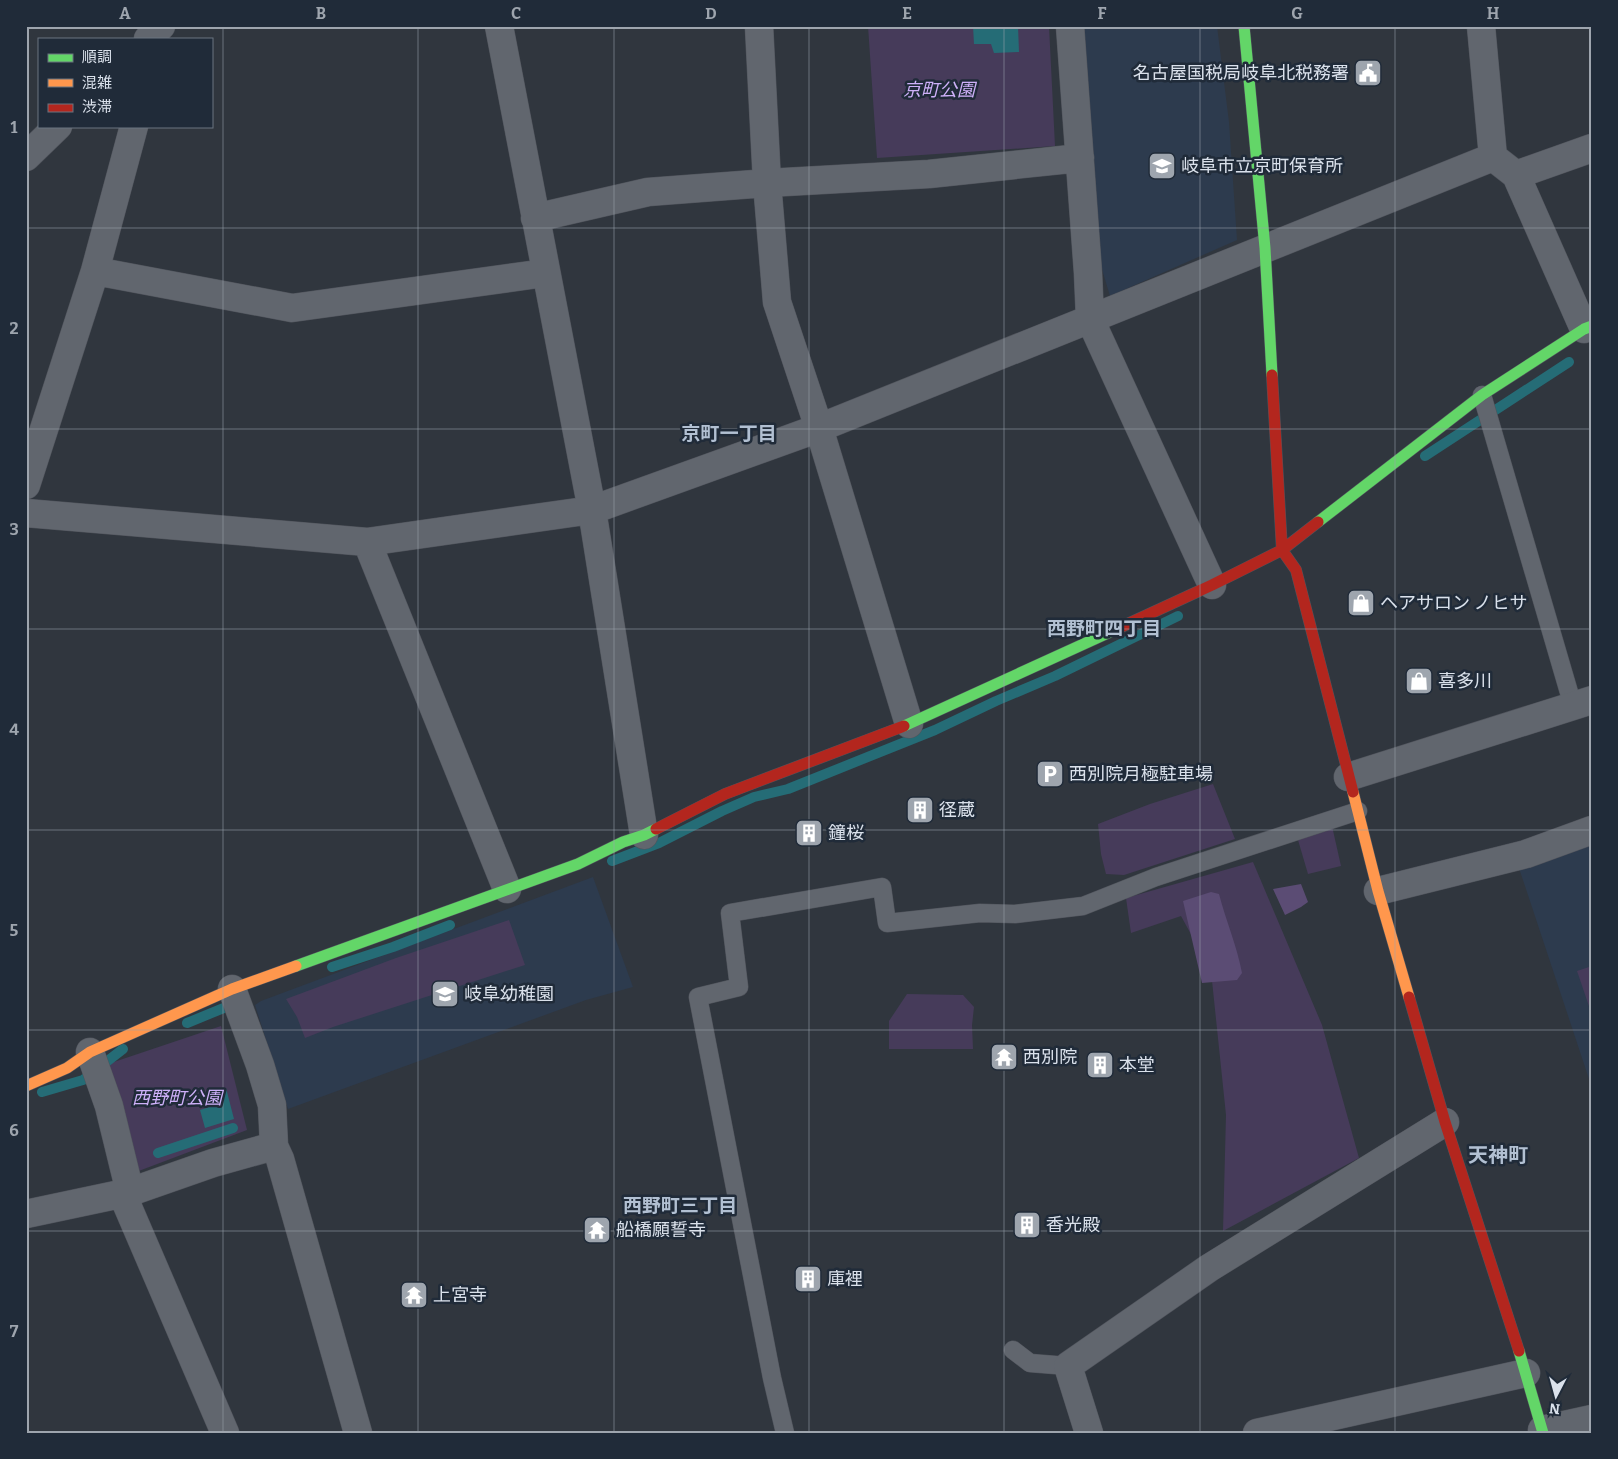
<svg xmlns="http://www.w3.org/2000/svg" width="1618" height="1459" font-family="Bitter,'Noto Sans JP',serif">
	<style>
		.built { fill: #2d3b4e }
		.green { fill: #463b5a }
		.forest { fill: #5b4c74 }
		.water { fill: #256c76 }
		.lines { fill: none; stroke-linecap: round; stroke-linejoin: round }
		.stream { stroke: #256c76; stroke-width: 10 }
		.lane-casing { stroke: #50545c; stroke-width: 19 }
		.street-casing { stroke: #50545c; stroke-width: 29 }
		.fast-casing { stroke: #50545c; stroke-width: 12 }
		.slow-casing { stroke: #50545c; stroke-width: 12 }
		.jam-casing { stroke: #50545c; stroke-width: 12 }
		.lane { stroke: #61666e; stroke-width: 18 }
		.street { stroke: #61666e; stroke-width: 28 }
		.fast { stroke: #63d668; stroke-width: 11 }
		.slow { stroke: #ff974d; stroke-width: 11 }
		.jam { stroke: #b3261e; stroke-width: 11 }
		.grid { fill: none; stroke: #9ea5ae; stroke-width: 1; stroke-opacity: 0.55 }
		.labels { text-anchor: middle; stroke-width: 5; stroke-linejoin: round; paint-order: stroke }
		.poi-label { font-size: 18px; fill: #dae1eb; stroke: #202b39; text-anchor: start }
		.park-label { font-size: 18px; font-style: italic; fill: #cdb0f8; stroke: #202b39 }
		.neighbourhood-label { font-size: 19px; font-weight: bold; fill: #b2c0d2; stroke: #202b39 }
		.quarter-label { font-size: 20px; font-weight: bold; fill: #b2c0d2; stroke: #202b39 }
		.neatline { fill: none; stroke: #9ea5ae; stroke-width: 2 }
		.grid-label { font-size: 16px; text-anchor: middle; font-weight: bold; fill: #9ea5ae }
	</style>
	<rect width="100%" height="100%" fill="#30363e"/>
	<path class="built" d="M 1083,26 L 1217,26 L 1229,122 L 1237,240 L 1110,296 L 1101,266 Z
		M 1592,841 L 1592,1088 L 1518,865 Z
		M 593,877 L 633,987 L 586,1000 L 288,1109 L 255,1005 L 261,1001 Z"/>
	<path class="green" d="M 868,26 L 1049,26 L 1055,146 L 877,158 Z
		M 1213,784 L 1235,839 L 1124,875 L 1106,874 L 1101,854 L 1098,824 L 1150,804 Z
		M 1332,826 L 1341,866 L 1308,874 L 1298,840 Z
		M 1253,862 L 1322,1025 L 1359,1158 L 1223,1231 L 1226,1115 L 1211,971 L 1181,916 L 1131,933 L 1126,898 Z
		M 509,920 L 525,965 L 333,1027 L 305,1038 L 297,1017 L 286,999 L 396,958 Z
		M 1592,966 L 1592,1015 L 1577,971 Z
		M 907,994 L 963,995 L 974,1007 L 972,1025 L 973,1049 L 889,1049 L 889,1021 Z
		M 221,1026 L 247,1130 L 136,1172 L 105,1065 Z"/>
	<path class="forest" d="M 1301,884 L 1308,902 L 1301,907 L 1285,915 L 1273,889 Z
		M 1211,892 L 1219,894 C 1226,921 1237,946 1242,973 L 1237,980 L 1202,983 L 1183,901 Z"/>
	<path class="water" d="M 973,26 L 1018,26 L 1019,52 L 994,53 L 991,44 L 974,44 Z
		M 226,1088 L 234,1119 L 205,1128 L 200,1110 L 219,1104 L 216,1093 Z"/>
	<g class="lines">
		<path class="stream" d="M 1425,456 L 1569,362
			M 612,861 L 659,843 L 722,811 L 754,797 L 788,789 L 935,730 L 996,701 L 1055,676 L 1178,616
			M 332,967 L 393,947 L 450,925
			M 187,1023 L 236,1003
			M 42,1092 L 83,1080 L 123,1049
			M 158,1153 L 233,1128"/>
		<g class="lane-casing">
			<path id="lane" d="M 1482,395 L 1573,706
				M 1013,1350 L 1030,1363 L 1068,1366
				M 785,1433 L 772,1378 L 698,997 L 739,987 L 730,913 L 882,887 L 887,923 L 980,913 L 1015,914 L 1083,906 L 1156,877 L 1358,811"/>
		</g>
		<g class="street-casing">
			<path id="street" d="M 499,26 L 592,510 L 644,835
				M 759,26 L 767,183 L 777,302 L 819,428 L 909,724
				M 1070,26 L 1088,273 L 1090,319 L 1212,585
				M 1481,26 L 1493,157 L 1516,175 L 1584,329
				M 148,39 L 161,26
				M 26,157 L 58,126
				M 1516,175 L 1592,148
				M 535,218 L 648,192 L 767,183 L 929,174 L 1080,158
				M 95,271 L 292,308 L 545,273
				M 26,485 L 95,271 L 134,126
				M 26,513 L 367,542 L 592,510 L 819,428 L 1493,157
				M 367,542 L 507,889
				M 1348,777 L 1592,700
				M 1378,891 L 1526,854 L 1592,830
				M 232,989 L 260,1065 L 272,1105 L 274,1146 L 280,1159 L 358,1433
				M 90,1052 L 109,1106 L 130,1192 L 127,1205 L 225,1433
				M 26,1214 L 130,1192 L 213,1163 L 274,1146
				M 1542,1430 L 1592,1419
				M 1089,1433 L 1068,1366 L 1209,1268 L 1445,1122
				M 1257,1433 L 1526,1373"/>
		</g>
		<g class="fast-casing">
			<path id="fast" d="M 1244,26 L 1265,248 L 1272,375
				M 1318,522 L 1482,395 L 1584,329 L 1592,326
				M 904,726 L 1121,627
				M 296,966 L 578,864 L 623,842 L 644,835 L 656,829
				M 1519,1351 L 1543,1433"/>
		</g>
		<g class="slow-casing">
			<path id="slow" d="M 1353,792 L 1378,891 L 1409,997
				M 26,1086 L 67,1068 L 90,1052 L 232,989 L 296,966"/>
		</g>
		<g class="jam-casing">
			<path id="jam" d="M 1272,375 L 1282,550 L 1296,570 L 1353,792
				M 1121,627 L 1212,585 L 1282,550 L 1318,522
				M 656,829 L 725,794 L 904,726
				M 1409,997 L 1445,1122 L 1519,1351"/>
		</g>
		<use href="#lane" class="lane"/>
		<use href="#street" class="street"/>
		<use href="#fast" class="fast"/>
		<use href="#slow" class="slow"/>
		<use href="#jam" class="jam"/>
	</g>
	<path class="grid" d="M 223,26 L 223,1433M 418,26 L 418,1433M 614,26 L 614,1433M 809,26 L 809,1433M 1004,26 L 1004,1433M 1200,26 L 1200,1433M 1395,26 L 1395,1433M 26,228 L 1592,228M 26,429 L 1592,429M 26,629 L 1592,629M 26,830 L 1592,830M 26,1030 L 1592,1030M 26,1231 L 1592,1231"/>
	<defs>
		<g id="civic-square" transform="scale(1.4375)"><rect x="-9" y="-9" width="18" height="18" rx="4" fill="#9ea5ae" stroke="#202b39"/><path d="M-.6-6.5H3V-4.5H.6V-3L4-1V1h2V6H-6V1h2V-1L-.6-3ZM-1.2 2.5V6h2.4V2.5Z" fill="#fff"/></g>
		<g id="school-square" transform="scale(1.4375)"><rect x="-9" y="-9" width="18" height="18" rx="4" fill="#9ea5ae" stroke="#202b39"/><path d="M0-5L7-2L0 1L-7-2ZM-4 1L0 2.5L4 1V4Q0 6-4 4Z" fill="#fff"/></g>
		<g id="shop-square" transform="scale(1.4375)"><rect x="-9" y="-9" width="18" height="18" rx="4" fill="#9ea5ae" stroke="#202b39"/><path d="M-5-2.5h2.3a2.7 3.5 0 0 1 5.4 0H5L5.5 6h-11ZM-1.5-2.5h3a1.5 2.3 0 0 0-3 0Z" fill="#fff"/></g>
		<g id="parking-square" transform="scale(1.4375)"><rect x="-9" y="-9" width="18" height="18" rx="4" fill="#9ea5ae" stroke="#202b39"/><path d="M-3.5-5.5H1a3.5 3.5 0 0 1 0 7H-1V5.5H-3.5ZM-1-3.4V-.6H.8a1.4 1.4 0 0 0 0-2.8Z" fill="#fff"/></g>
		<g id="building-square" transform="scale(1.4375)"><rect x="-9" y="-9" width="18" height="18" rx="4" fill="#9ea5ae" stroke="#202b39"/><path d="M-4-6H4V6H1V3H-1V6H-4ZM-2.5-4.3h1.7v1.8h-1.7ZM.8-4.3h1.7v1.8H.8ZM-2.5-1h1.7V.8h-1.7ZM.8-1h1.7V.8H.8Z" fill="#fff"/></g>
		<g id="temple-square" transform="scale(1.4375)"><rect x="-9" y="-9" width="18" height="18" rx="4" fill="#9ea5ae" stroke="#202b39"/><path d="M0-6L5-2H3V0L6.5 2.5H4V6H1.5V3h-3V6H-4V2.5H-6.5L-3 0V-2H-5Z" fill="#fff"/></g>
	</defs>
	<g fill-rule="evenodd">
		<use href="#civic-square" x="1368" y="73"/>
		<use href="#school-square" x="1162" y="166"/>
		<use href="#shop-square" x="1361" y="603"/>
		<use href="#shop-square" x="1419" y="681"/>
		<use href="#parking-square" x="1050" y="774"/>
		<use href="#building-square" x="920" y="810"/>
		<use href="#building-square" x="809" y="833"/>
		<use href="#school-square" x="445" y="994"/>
		<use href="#temple-square" x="1004" y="1057"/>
		<use href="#building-square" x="1100" y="1065"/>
		<use href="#building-square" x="1027" y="1225"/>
		<use href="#temple-square" x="597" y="1230"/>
		<use href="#building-square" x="808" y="1279"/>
		<use href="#temple-square" x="414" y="1295"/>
	</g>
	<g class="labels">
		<g class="poi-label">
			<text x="1349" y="79" text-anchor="end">名古屋国税局岐阜北税務署</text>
			<text x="1181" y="172">岐阜市立京町保育所</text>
			<text x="1380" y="609">ヘアサロン ノヒサ</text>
			<text x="1438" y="687">喜多川</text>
			<text x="1069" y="780">西別院月極駐車場</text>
			<text x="939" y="816">径蔵</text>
			<text x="828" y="839">鐘桜</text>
			<text x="464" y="1000">岐阜幼稚園</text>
			<text x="1023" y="1063">西別院</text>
			<text x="1119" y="1071">本堂</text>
			<text x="1046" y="1231">香光殿</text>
			<text x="616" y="1236">船橋願誓寺</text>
			<text x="827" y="1285">庫裡</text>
			<text x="433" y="1301">上宮寺</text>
		</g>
		<g class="park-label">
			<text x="939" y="96">京町公園</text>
			<text x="177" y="1104">西野町公園</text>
		</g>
		<g class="neighbourhood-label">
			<text x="729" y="440">京町一丁目</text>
			<text x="1104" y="635">西野町四丁目</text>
			<text x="680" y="1212">西野町三丁目</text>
		</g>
		<g class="quarter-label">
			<text x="1498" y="1162">天神町</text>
		</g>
	</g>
	<rect width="1618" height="1459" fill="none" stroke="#202b39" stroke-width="55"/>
	<rect x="38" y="38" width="175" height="90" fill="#202b39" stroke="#6a7480"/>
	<rect x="48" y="54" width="25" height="8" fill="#63d668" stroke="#6a7480"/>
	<text x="82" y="62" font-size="15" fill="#dae1eb">順調</text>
	<rect x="48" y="79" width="25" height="8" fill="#ff974d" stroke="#6a7480"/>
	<text x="82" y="88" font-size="15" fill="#dae1eb">混雑</text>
	<rect x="48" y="104" width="25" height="8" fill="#b3261e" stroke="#6a7480"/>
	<text x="82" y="112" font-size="15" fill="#dae1eb">渋滞</text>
	<g transform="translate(1556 1396) rotate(186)" stroke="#202b39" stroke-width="4" paint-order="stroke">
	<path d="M0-4L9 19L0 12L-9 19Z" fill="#dae1eb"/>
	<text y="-8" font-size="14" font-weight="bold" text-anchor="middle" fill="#dae1eb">N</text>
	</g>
	<rect x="28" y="28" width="1562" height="1404" class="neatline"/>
	<g class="grid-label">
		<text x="125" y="19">A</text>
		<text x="321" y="19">B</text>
		<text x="516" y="19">C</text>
		<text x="711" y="19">D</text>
		<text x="907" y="19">E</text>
		<text x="1102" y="19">F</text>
		<text x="1297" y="19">G</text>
		<text x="1493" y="19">H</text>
		<text x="14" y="133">1</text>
		<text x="14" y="334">2</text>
		<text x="14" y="535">3</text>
		<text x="14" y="735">4</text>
		<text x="14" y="936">5</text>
		<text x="14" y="1136">6</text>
		<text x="14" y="1337">7</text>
	</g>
</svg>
